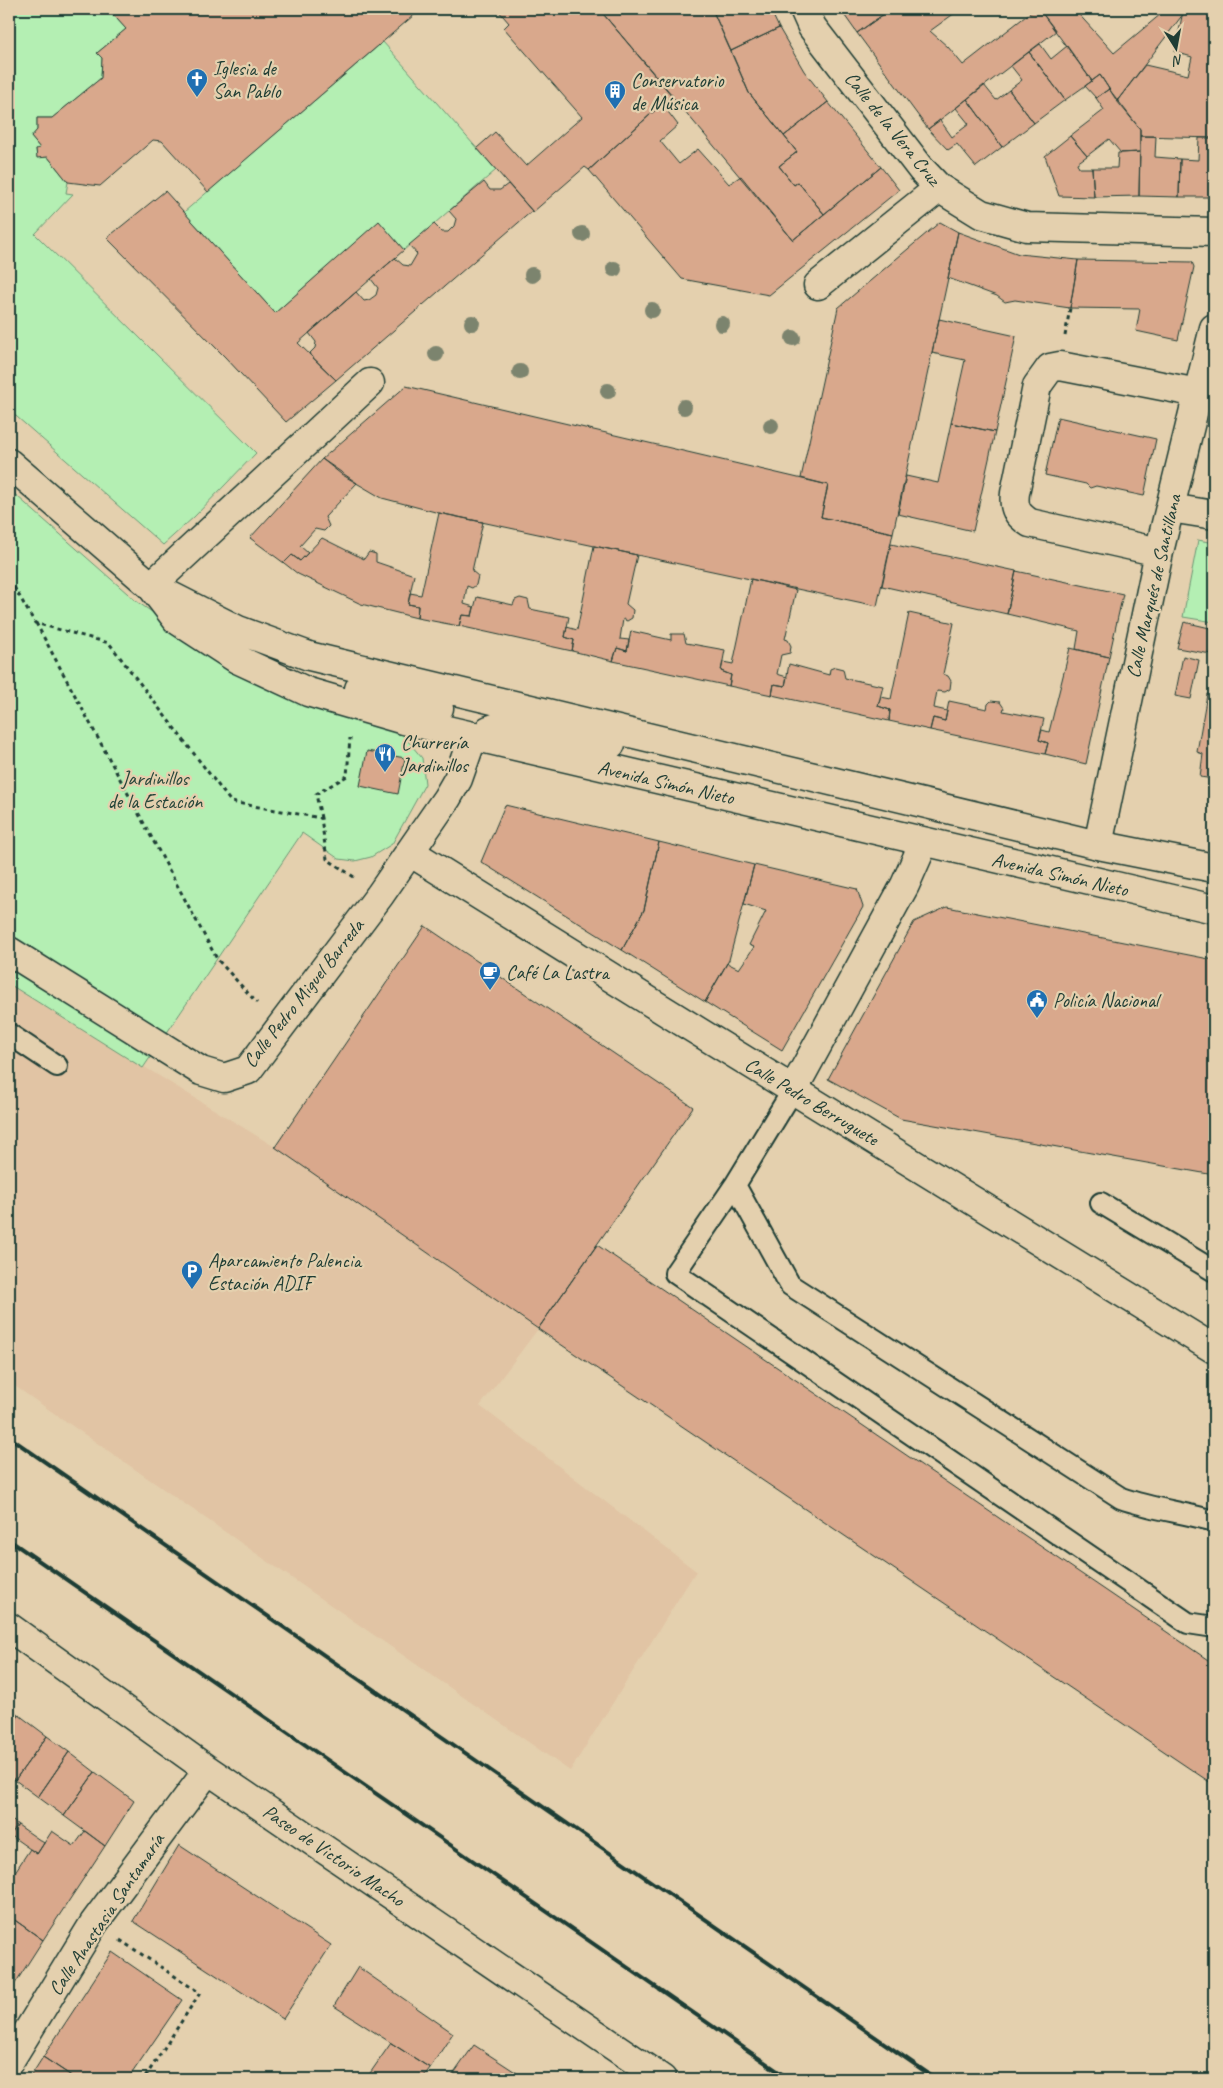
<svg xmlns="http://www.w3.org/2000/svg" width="1223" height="2088" font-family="Caveat,sans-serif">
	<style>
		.built { fill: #e1c4a4 }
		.green { fill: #b4efb3; stroke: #6a9674 }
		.building { fill: #d9a88c; stroke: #1f3d34 }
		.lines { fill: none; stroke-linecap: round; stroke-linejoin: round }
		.lane-casing { stroke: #1f3d34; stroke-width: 24 }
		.street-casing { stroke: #1f3d34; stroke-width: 31 }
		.secondary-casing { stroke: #1f3d34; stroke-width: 31 }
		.path { stroke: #1f3d34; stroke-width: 3; stroke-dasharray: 4 4; stroke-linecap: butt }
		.lane { stroke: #e4d0ae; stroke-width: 20 }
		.street { stroke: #e4d0ae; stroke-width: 28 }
		.secondary { stroke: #e4d0ae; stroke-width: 28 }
		.rail { stroke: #1f3d34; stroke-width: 4 }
		.tree { fill: #7c846e }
		.labels { text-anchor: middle; stroke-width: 4.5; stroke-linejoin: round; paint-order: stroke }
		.poi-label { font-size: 20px; fill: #1f3d34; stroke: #e4d0ae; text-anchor: start }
		.street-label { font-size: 20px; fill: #1f3d34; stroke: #e4d0ae }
		.park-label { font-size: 20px; fill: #26463a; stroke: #e4d0ae }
	</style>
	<rect width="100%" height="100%" fill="#e4d0ae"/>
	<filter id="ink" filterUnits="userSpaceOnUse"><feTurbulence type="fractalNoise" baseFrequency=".02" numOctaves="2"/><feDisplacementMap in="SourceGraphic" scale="10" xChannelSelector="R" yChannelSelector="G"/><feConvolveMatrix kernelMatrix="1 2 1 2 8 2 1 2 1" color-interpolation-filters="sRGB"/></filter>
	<g filter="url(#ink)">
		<path class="built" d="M 9,984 L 275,1147 L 538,1329 L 480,1406 L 696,1571 L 570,1771 L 9,1382 Z"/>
		<path class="green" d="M 9,9 L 108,9 L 126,29 L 97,53 L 102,58 L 101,78 L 52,118 L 37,118 L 37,130 L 31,137 L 40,148 L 36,149 L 37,157 L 48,157 L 68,182 L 66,193 L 73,194 L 35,234 L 256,453 L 194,517 L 163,545 L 9,410 Z
			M 383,42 L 496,170 L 404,250 L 379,222 L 275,313 L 184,212 Z
			M 9,489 L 136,601 L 194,641 L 403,735 L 422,758 L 425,784 L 392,844 L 371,857 L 355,861 L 339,859 L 302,833 L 143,1068 L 9,984 Z
			M 1198,540 L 1214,543 L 1214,622 L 1183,617 Z"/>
		<path class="building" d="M 108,9 L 421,9 L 208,192 L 162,141 L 153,140 L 100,186 L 68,182 L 48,157 L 37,158 L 36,149 L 40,148 L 31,137 L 37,130 L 37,118 L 52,118 L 101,78 L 102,58 L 97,53 L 126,29 Z
			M 497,9 L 599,9 L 672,95 L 589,170 L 585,167 L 533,212 L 477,148 L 495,132 L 526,166 L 582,117 L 504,28 L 509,23 Z
			M 599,9 L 712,9 L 749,93 L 797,152 L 779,166 L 794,185 L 798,182 L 824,214 L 793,240 Z
			M 712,9 L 770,9 L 779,28 L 731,51 Z
			M 840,9 L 891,9 L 857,33 Z
			M 891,9 L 958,9 L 959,10 L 930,31 L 948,47 L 963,65 L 1035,9 L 1039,9 L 1056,31 L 928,129 L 857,33 Z
			M 1039,9 L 1074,9 L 1114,53 L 1167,9 L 1187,9 L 1117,101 L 1100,75 L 1092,81 Z
			M 1187,9 L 1214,9 L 1214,138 L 1140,136 L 1140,129 L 1117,101 L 1145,65 L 1188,75 L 1192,57 L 1175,52 L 1182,16 Z
			M 779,28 L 804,71 L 828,102 L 784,136 L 749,93 L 731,51 Z
			M 1040,44 L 1051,59 L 1067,46 L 1092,81 L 1065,100 L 1029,52 Z
			M 1029,52 L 1065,100 L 1034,123 L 1009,90 L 1022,80 L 1011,66 Z
			M 1100,75 L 1109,89 L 1096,98 L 1085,86 Z
			M 984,85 L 996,100 L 1009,90 L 1034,123 L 1002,147 L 967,99 Z
			M 1109,89 L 1140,129 L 1140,152 L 1121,153 L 1109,139 L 1087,156 L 1070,136 L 1104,110 L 1096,98 Z
			M 967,99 L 1002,147 L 976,167 L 957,144 L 948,150 L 928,129 L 940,120 L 952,137 L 969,124 L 956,108 Z
			M 828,102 L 881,167 L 824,214 L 798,182 L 794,185 L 779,166 L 797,152 L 784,136 Z
			M 662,104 L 678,125 L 660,141 L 679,164 L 698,149 L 729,184 L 741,176 L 793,240 L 881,167 L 899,190 L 769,295 L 682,279 L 589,170 Z
			M 1070,136 L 1087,156 L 1077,163 L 1079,168 L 1092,168 L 1094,197 L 1059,196 L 1045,156 Z
			M 1140,136 L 1156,136 L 1155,157 L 1180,159 L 1179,197 L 1139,196 Z
			M 1199,138 L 1214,138 L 1214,172 L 1209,197 L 1179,197 L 1180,159 L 1198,160 Z
			M 1140,152 L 1139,196 L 1094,197 L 1092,168 L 1117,168 L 1118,153 Z
			M 484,182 L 490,190 L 500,190 L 508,184 L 532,211 L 336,380 L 309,354 L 315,348 L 316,342 L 309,333 L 356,292 L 364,301 L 369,300 L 376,295 L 378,288 L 371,279 L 395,258 L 403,265 L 410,266 L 417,254 L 409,245 L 434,224 L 442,232 L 448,232 L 454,226 L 456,219 L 449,211 Z
			M 165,191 L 275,313 L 379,221 L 404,250 L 298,343 L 336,380 L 286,422 L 225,357 L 107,238 Z
			M 940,222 L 958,232 L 893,533 L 821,517 L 828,485 L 801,478 L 838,308 Z
			M 958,232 L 1019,254 L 1078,260 L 1070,308 L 1015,300 L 1005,302 L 997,296 L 948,278 Z
			M 1078,260 L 1192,262 L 1194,267 L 1178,340 L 1136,331 L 1140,309 L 1070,308 Z
			M 939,319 L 1016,336 L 995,432 L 951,423 L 965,360 L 932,353 Z
			M 406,386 L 828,485 L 821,517 L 893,533 L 877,606 L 439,513 L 382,498 L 341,474 L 322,459 Z
			M 1058,417 L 1156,439 L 1144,496 L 1096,486 L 1090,488 L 1086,484 L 1045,475 Z
			M 951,423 L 995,432 L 973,531 L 898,514 L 906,476 L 938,483 Z
			M 322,459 L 357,483 L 325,517 L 329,526 L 324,531 L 315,529 L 300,546 L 308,553 L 300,561 L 292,555 L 284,563 L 250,538 Z
			M 439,513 L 483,522 L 472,571 L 478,576 L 476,585 L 472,588 L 467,586 L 464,604 L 474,607 L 472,616 L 462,615 L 459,626 L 417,618 L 418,606 L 408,604 L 410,593 L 421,595 Z
			M 322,538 L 364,559 L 369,552 L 376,554 L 376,562 L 414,575 L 408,604 L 418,606 L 417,618 L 361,604 L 298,574 L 284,563 L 292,555 L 300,561 Z
			M 891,544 L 1016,571 L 1007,614 L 882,586 Z
			M 594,546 L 637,555 L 626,604 L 633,610 L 632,618 L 627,621 L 623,619 L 620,639 L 629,640 L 627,651 L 617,648 L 613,661 L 572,651 L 574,640 L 565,637 L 567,627 L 577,630 Z
			M 1016,571 L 1123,594 L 1109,657 L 1076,649 L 1079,631 L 1007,614 Z
			M 751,579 L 796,590 L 785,639 L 788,640 L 791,646 L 790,653 L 781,655 L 777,674 L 787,677 L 785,686 L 774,684 L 772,695 L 729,686 L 731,675 L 721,671 L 723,662 L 733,664 Z
			M 477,597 L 513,605 L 515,600 L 520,598 L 528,600 L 530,609 L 569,617 L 565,637 L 574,640 L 572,651 L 459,626 L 462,615 L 472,616 Z
			M 909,613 L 954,623 L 943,674 L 948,676 L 951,681 L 950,689 L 945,692 L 937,691 L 934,708 L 947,711 L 945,721 L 933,718 L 930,730 L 889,721 L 890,710 L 878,706 L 881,697 L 891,699 Z
			M 1184,622 L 1214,629 L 1211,654 L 1177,648 Z
			M 631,631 L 671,640 L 671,634 L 684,634 L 686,643 L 725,650 L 721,671 L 731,675 L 729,686 L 613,661 L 617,648 L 627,651 Z
			M 1070,648 L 1109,657 L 1086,764 L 1045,754 L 1048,743 L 1039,740 L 1042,730 L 1049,732 Z
			M 1183,656 L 1199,660 L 1191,699 L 1175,696 Z
			M 789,664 L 829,675 L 830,669 L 835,667 L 843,669 L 845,678 L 883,686 L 878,706 L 890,710 L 889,721 L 772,695 L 774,684 L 785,686 Z
			M 1214,693 L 1214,779 L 1200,777 L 1203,754 L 1197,752 L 1207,694 Z
			M 949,701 L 987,709 L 988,704 L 991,701 L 1000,702 L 1004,708 L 1003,711 L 1044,719 L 1039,740 L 1048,743 L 1045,754 L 930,730 L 933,718 L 945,721 Z
			M 367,751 L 405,758 L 398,794 L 360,786 Z
			M 505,805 L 659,842 L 644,910 L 622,950 L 481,862 Z
			M 659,842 L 754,865 L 729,960 L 705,1002 L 622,950 L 644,910 Z
			M 754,865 L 857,889 L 863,907 L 782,1050 L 705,1002 L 727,963 L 739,969 L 754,947 L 749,945 L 766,911 L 744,904 Z
			M 947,907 L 1214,960 L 1214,1175 L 901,1119 L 828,1079 L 914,922 Z
			M 425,926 L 693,1107 L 538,1329 L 275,1147 Z
			M 597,1245 L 1214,1664 L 1214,1785 L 538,1329 Z
			M 9,1707 L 19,1715 L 9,1730 Z
			M 19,1715 L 47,1736 L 15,1780 L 9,1775 L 9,1730 Z
			M 47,1736 L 69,1752 L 38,1797 L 15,1780 Z
			M 69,1752 L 95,1772 L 64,1816 L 38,1797 Z
			M 95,1772 L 134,1801 L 105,1846 L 64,1816 Z
			M 9,1818 L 18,1825 L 10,1835 L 9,1833 Z
			M 18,1825 L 44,1843 L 37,1854 L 10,1835 Z
			M 52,1831 L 74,1846 L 85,1831 L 105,1846 L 43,1940 L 9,1916 L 9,1881 L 30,1849 L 37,1854 Z
			M 179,1845 L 331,1945 L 283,2019 L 133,1921 Z
			M 9,1916 L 43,1940 L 9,1993 Z
			M 112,1952 L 182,2000 L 128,2079 L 76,2079 L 43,2057 Z
			M 358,1967 L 453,2033 L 430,2068 L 334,2006 Z
			M 391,2043 L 430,2068 L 422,2079 L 366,2079 Z
			M 474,2045 L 526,2079 L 450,2079 Z
			M 43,2057 L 76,2079 L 29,2079 Z"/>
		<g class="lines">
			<g class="lane-casing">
				<path id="lane" d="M 9,1034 L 57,1066
					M 793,1090 L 735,1185 L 675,1273 L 1188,1623 L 1214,1627
					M 735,1185 L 790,1285 L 1121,1498 C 1151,1509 1183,1512 1214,1521
					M 1101,1203 L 1214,1271"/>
			</g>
			<g class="street-casing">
				<path id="street" d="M 804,9 L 812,27 L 922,170 L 939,188 L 981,214 L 1027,227 L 1214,232
					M 818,285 L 939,188
					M 1170,508 L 1214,515
					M 1159,552 L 1030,523 C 1017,515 1013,508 1015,493 L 1037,386 L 1050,368 L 1060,366 L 1198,393
					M 151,586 L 370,383
					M 1098,845 L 1159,552 L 1214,328
					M 410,852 L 665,1011 L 1214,1349
					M 9,951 L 201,1071 L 224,1078 L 248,1070 L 380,895 L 447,798 L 458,779 L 473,736
					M 793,1090 L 905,885 L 924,842
					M 9,1627 L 208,1770 L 662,2079
					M 9,2062 L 94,1923 L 208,1770"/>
			</g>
			<g class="secondary-casing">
				<path id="secondary" d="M 9,463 L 151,586 L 177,620 L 237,659 L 308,692 L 404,720 L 1214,909
					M 159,590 L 238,630 L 309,656 L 1098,845 L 1214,868
					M 359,689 L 439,708
					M 489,730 L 506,724 L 598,746 L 611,744"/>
			</g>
			<path class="path" d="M 1065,336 L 1070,308
				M 9,585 L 14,587 L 9,594
				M 14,587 L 35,623 L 109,643 L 231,802 L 321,818 L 327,859 L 354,877
				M 36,623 L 217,959 L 257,1003
				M 321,818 L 316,794 L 347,776 L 350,738
				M 120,1940 L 200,1993 L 144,2079"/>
			<use href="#lane" class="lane"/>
			<use href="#street" class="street"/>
			<use href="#secondary" class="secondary"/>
			<path class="rail" d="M 9,1437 L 936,2079
				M 9,1540 L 789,2079"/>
		</g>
		<g class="tree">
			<circle cx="582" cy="234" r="8"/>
			<circle cx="614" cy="269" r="8"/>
			<circle cx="532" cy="275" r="8"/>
			<circle cx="652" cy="310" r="8"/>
			<circle cx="472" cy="323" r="8"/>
			<circle cx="722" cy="324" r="8"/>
			<circle cx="793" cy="338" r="8"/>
			<circle cx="436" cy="354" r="8"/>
			<circle cx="520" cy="372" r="8"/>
			<circle cx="608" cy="391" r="8"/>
			<circle cx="684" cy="407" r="8"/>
			<circle cx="771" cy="426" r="8"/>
		</g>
	</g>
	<defs>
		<g id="church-pin" transform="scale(1.125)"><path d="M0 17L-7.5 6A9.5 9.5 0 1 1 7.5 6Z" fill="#1f6fb2" stroke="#e4d0ae"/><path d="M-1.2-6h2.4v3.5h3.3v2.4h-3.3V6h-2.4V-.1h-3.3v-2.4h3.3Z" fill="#fff"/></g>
		<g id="building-pin" transform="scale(1.125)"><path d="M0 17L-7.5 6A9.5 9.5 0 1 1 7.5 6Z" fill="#1f6fb2" stroke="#e4d0ae"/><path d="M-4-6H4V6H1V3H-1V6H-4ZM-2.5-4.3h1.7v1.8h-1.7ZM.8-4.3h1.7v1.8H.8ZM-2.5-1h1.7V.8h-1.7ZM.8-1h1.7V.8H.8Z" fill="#fff"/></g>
		<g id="restaurant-pin" transform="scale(1.125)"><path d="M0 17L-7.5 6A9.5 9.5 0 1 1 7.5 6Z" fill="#1f6fb2" stroke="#e4d0ae"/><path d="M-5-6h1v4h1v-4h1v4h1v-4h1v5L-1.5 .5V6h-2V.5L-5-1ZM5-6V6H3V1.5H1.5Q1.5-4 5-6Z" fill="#fff"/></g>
		<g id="cafe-pin" transform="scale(1.125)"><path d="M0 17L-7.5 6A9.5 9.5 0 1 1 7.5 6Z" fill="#1f6fb2" stroke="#e4d0ae"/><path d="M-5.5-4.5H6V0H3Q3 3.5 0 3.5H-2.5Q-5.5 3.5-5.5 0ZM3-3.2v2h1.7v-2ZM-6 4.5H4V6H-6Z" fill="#fff"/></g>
		<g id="civic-pin" transform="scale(1.125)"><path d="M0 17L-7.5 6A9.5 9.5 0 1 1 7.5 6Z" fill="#1f6fb2" stroke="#e4d0ae"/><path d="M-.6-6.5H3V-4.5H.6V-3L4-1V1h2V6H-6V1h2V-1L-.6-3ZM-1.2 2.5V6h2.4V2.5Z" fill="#fff"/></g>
		<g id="parking-pin" transform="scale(1.125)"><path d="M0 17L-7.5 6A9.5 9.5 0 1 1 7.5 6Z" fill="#1f6fb2" stroke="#e4d0ae"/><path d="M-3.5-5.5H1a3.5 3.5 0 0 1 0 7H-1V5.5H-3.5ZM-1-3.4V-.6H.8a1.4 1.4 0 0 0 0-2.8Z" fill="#fff"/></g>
	</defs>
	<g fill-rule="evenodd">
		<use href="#church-pin" x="197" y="79"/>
		<use href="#building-pin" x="615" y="91"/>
		<use href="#restaurant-pin" x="385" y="754"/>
		<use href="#cafe-pin" x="490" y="972"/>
		<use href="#civic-pin" x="1037" y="1000"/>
		<use href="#parking-pin" x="192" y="1271"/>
	</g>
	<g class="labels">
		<g class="poi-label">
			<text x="213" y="75">Iglesia de<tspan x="213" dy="23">San Pablo</tspan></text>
			<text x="631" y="87">Conservatorio<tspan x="631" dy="23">de Música</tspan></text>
			<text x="401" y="749">Churrería<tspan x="401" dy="23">Jardinillos</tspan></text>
			<text x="506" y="979">Café La Lastra</text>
			<text x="1053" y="1007">Policía Nacional</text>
			<text x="208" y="1267">Aparcamiento Palencia<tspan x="208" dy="23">Estación ADIF</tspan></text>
		</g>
		<g class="street-label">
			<text transform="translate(893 128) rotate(51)" y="7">Calle de la Vera Cruz</text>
			<text transform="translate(1153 586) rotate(-77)" y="7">Calle Marqués de Santillana</text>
			<text transform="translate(666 782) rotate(13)" y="7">Avenida Simón Nieto</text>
			<text transform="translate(1060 874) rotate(13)" y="7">Avenida Simón Nieto</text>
			<text transform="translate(303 993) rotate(-52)" y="7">Calle Pedro Miguel Barreda</text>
			<text transform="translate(812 1101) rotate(31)" y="7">Calle Pedro Berruguete</text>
			<text transform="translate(334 1855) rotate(34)" y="7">Paseo de Victorio Macho</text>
			<text transform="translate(106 1914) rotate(-56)" y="7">Calle Anastasia Santamaría</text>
		</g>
		<g class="park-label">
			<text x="155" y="785">Jardinillos<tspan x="155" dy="23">de la Estación</tspan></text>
		</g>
	</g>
	<rect width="1223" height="2088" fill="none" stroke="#e4d0ae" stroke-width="30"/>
	<rect x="15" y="15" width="1193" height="2058" fill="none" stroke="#1f3d34" stroke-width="2" filter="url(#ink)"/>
	<g transform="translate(1176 48) rotate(169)" stroke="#e4d0ae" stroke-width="4" paint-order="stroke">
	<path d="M0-4L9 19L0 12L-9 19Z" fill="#1f3d34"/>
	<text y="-8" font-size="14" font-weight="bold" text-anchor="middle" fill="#1f3d34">N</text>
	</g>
</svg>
